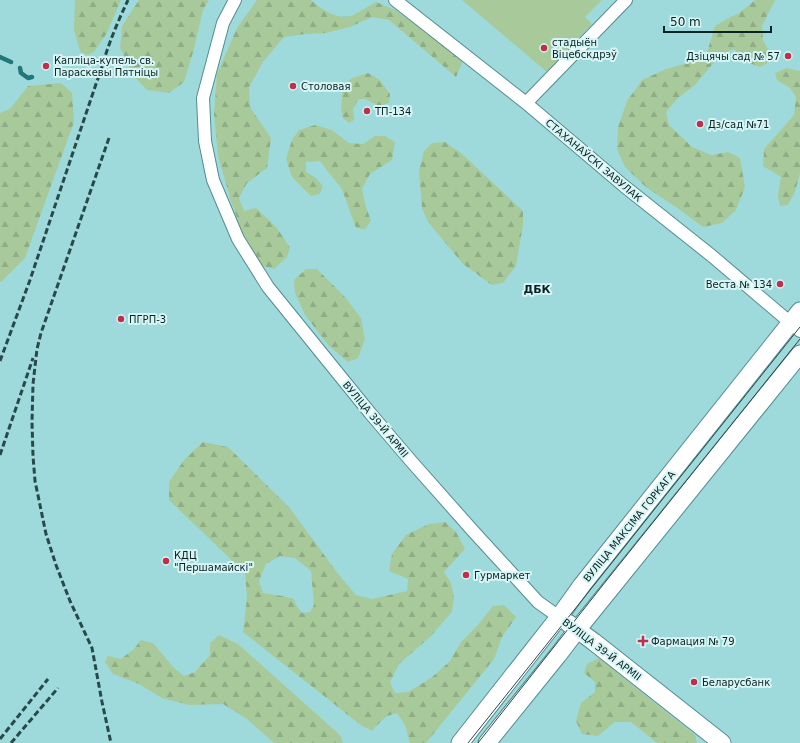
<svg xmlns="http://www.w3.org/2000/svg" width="800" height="743" font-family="'DejaVu Sans',sans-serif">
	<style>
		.forest { fill: url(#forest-firs); fill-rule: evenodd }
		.pitch { fill: #a8ca9a }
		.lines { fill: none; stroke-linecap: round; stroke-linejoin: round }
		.stream { stroke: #227879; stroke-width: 4.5 }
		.street-casing { stroke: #538d8e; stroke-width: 14 }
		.secondary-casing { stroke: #538d8e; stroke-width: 19 }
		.street { stroke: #fff; stroke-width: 12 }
		.secondary { stroke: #fff; stroke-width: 17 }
		.tram { stroke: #284949; stroke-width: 1 }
		.rail { stroke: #284949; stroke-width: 3; stroke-dasharray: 6 3; stroke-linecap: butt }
		.poi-dot { fill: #c02f49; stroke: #d8f5f5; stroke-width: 1.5 }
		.labels { text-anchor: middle; stroke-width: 4; stroke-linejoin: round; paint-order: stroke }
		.poi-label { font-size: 10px; fill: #092222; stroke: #d8f5f5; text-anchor: start }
		.street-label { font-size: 10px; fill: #092222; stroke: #d8f5f5 }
		.neighbourhood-label { font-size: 11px; font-weight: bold; fill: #092222; stroke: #d8f5f5 }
	</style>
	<defs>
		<pattern id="forest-firs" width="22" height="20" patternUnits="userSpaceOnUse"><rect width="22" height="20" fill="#a8ca9a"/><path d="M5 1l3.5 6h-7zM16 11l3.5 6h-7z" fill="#8fad84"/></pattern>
	</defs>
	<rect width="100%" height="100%" fill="#9edadb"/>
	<path class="forest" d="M 75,0 L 121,0 L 107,33 L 94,52 L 87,55 L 80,51 L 74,30 Z
		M 139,0 L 209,0 L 203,10 L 194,49 L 184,82 L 169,93 L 147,90 L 135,77 L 120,48 L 122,26 Z
		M 257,0 L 311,0 C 321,9 337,20 351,16 C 359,13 368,6 376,2 L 395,10 L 449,49 L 463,61 L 456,77 L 389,20 L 372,17 L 350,27 L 326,33 L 305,34 L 284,37 L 263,62 L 249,87 L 250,107 L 271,138 L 267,168 L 247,183 L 239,198 L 244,211 L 256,208 L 277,228 L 290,248 L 287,257 L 274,269 L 263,266 L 242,232 L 231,201 L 218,156 L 214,114 L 217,74 L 237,28 Z
		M 755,0 L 775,0 L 762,26 L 763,40 L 769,51 L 769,62 L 760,67 L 747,62 L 734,49 L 720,55 L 695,85 L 678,98 L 666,112 L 669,125 L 692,147 L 711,155 L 728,152 L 740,158 L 745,187 L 736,210 L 722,223 L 703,227 L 676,207 L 647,188 L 625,167 L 617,149 L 618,127 L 627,101 L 642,80 L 666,69 L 688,63 L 706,56 L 715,26 L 725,20 L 739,13 Z
		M 787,68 L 799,71 L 800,70 L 800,173 L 795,192 L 788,205 L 780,206 L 778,195 L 781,177 L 763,166 L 764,149 L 794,115 L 796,97 L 790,88 L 777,80 L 775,73 Z
		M 368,73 L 380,80 L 390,94 L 389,103 L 379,106 L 365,99 L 359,99 L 353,108 L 354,120 L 349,123 L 343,118 L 341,110 L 343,86 L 352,78 Z
		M 61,83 L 72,93 L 74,122 L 25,258 L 1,282 L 0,282 L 0,113 L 10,109 L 28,86 Z
		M 315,125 L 332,130 L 349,143 L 363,144 L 375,136 L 385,136 L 395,142 L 392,160 L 370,174 L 362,189 L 366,207 L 371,221 L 365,229 L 356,228 L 342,189 L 329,173 L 320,161 L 306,162 L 306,172 L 316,178 L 323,186 L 320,194 L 311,196 L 292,177 L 286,159 L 292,140 L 299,130 Z
		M 445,142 L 461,153 L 523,211 L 523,225 L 516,266 L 503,283 L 492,285 L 463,264 L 428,222 L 422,208 L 419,171 L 424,151 L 432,143 Z
		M 306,269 L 317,269 L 345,297 L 361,318 L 365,339 L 358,358 L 348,362 L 329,346 L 305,315 L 295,293 L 294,280 Z
		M 203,442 L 228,447 L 289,507 L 339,575 L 356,595 L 372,599 L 407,591 L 408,579 L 389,571 L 392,554 L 406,535 L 429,524 L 445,522 L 456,532 L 465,549 L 444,572 L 451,583 L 454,597 L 452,612 L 430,637 L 399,664 L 390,682 L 395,693 L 408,692 L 431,678 L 450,661 L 461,642 L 477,626 L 493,606 L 504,605 L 516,617 L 502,637 L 494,659 L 426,743 L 410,743 L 405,725 L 397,713 L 387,716 L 375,727 L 373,731 L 362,726 L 243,632 L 247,598 L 245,573 L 169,500 L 169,482 L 184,460 ZM 280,556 L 295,558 L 311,571 L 314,605 L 310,612 L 302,613 L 296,605 L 294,599 L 282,596 L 263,593 L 259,581 L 266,564 Z
		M 219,635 L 238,644 L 340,735 L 343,743 L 274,743 L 247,719 L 223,704 L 189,705 L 162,698 L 139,684 L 113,674 L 105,662 L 108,656 L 121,659 L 134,649 L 141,640 L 153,643 L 174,668 L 184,676 L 195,672 L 210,655 L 210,643 Z
		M 599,658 L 695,735 L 697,743 L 657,743 L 631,722 L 615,722 L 598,736 L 582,734 L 576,721 L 581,703 L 595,692 L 595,682 L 584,673 L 587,664 Z"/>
	<path class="pitch" d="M 462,0 L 602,0 L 585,17 L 592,24 L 547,72 Z"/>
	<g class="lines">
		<path class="stream" d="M 0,57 L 11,62
			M 20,68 L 21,73 L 28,78 L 32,77"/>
		<g class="street-casing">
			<path id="street" d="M 235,0 L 223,23 L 203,98 L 205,141 L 213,180 L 238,239 L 268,287 L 370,413 L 411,461 L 473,531 L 538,602 L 559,617
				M 395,0 L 526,103 L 624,186 L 712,256 L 800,331
				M 526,103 L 626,0"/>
		</g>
		<g class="secondary-casing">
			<path id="secondary" d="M 568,623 L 594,642 L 722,743
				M 460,743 L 559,617 L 582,585 L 800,311
				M 487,743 L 558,655 L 577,630 L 800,354"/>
		</g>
		<use href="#street" class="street"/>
		<use href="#secondary" class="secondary"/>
		<path class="tram" d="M 468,743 L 800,327
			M 478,743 L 610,576 L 800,339"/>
		<path class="rail" d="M 109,138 L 41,333 L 37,349 L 33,384 L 32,422 L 33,456 L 35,481 L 46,534 L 56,565 L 70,601 L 92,648 L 102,702 L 111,743
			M 0,361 L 30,280 L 97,81 C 100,74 102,67 104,60 C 110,40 119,19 128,0
			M 0,455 L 33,358
			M 0,739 L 48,679
			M 11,743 L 58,688"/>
	</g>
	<g class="poi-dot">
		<circle cx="544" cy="48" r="4"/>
		<circle cx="788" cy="56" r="4"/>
		<circle cx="46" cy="66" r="4"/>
		<circle cx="293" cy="86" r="4"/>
		<circle cx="367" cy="111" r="4"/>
		<circle cx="700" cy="124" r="4"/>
		<circle cx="780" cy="284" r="4"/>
		<circle cx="121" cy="319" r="4"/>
		<circle cx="166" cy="561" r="4"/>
		<circle cx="466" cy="575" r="4"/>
		<path d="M641 635h4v4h4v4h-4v4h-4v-4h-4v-4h4z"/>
		<circle cx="694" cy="682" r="4"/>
	</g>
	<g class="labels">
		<g class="poi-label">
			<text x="552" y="46">стадыён<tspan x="552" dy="12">Віцебскдрэў</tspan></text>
			<text x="780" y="60" text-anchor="end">Дзіцячы сад № 57</text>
			<text x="54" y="64">Капліца-купель св.<tspan x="54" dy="12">Параскевы Пятніцы</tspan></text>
			<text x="301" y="90">Столовая</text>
			<text x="375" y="115">ТП-134</text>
			<text x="708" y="128">Дз/сад №71</text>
			<text x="772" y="288" text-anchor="end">Веста № 134</text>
			<text x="129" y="323">ПГРП-3</text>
			<text x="174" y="559">КДЦ<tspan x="174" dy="12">"Першамайскі"</tspan></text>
			<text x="474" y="579">Гурмаркет</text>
			<text x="651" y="645">Фармация № 79</text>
			<text x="702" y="686">Беларусбанк</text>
		</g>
		<g class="street-label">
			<text transform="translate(594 160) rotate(40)" y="4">СТАХАНАЎСКІ ЗАВУЛАК</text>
			<text transform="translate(376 419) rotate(50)" y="4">ВУЛІЦА 39-Й АРМІІ</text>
			<text transform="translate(629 526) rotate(-51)" y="4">ВУЛІЦА МАКСІМА ГОРКАГА</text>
			<text transform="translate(602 649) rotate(37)" y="4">ВУЛІЦА 39-Й АРМІІ</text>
		</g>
		<g class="neighbourhood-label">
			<text x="537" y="293">ДБК</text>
		</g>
	</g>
	<path d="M664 26v6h107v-6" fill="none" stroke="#092222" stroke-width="2"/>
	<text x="670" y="26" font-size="12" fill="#092222" stroke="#d8f5f5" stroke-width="3" paint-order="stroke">50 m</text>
</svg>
